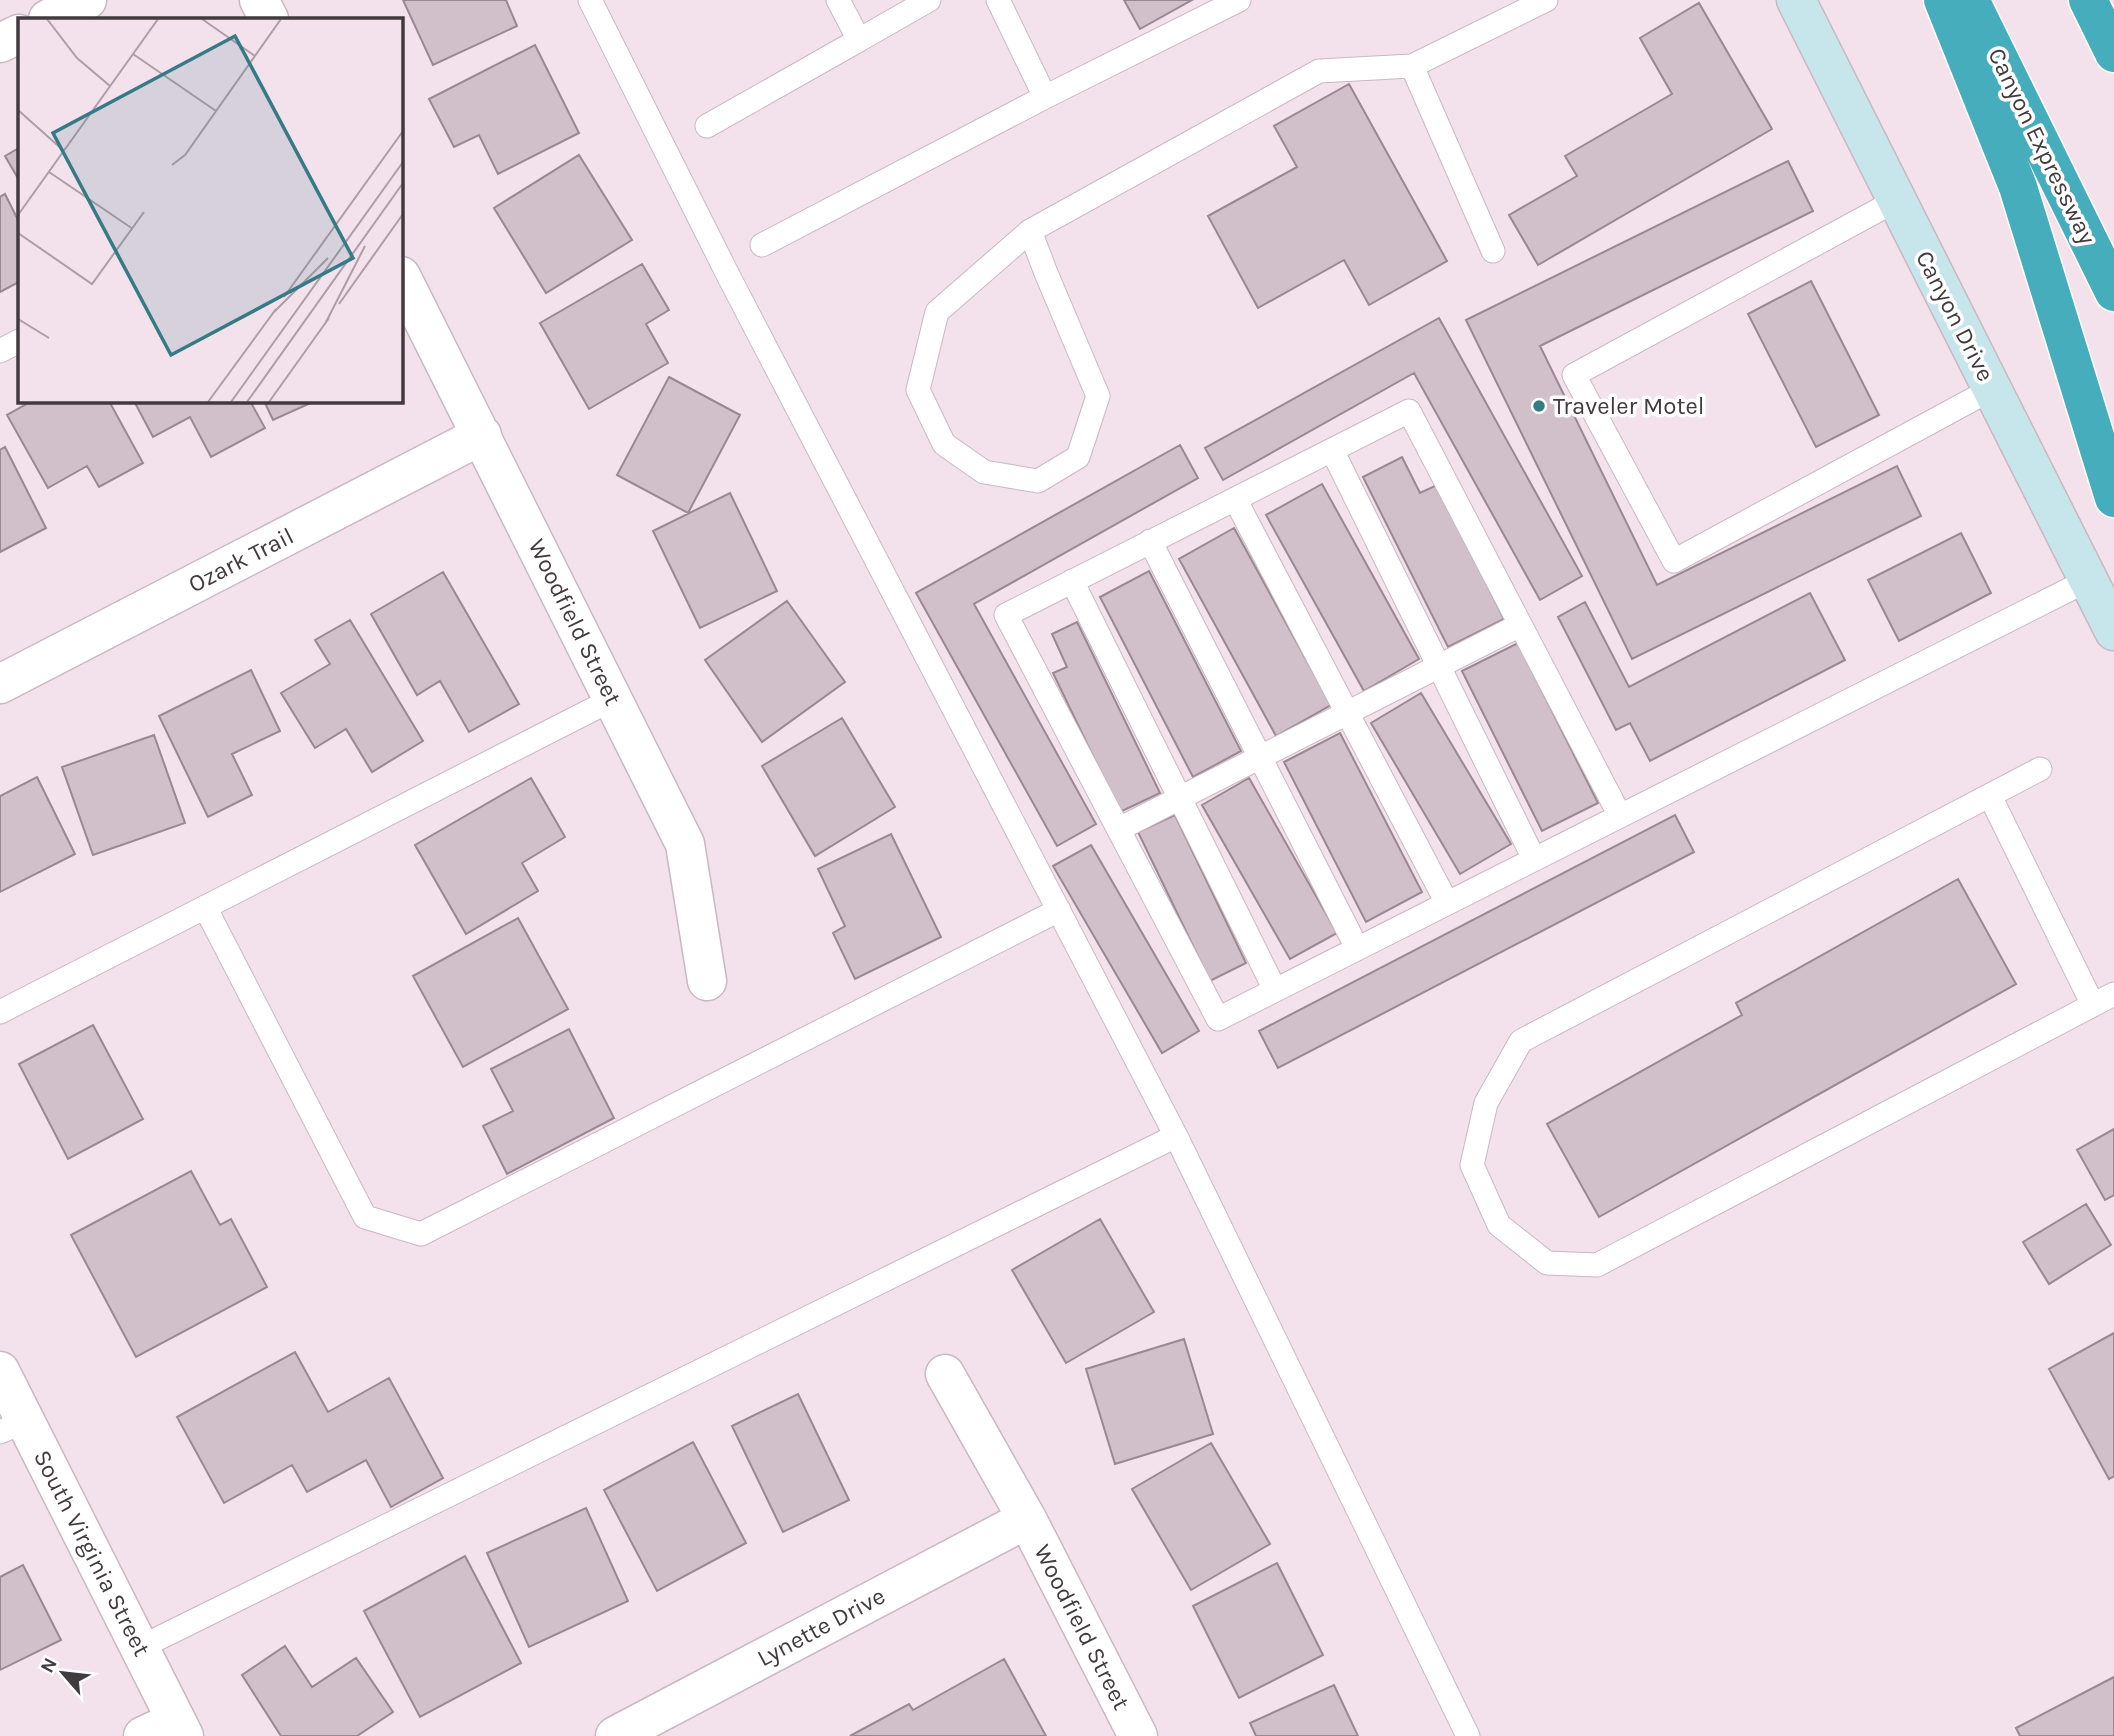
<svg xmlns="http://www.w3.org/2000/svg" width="2114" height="1736" font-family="Karla,sans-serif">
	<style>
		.building { fill: #d1bfca; stroke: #988891; stroke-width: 2 }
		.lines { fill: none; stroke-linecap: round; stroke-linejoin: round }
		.service-casing { stroke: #c9b8c2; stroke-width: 25 }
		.minor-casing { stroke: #c9b8c2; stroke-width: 41 }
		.tertiary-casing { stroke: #c9b8c2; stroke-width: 41 }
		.secondary-casing { stroke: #c9b8c2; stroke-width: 41 }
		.motorway-casing { stroke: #fff; stroke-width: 41 }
		.service { stroke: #fff; stroke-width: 23 }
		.minor { stroke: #fff; stroke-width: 38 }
		.tertiary { stroke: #fff; stroke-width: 38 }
		.secondary { stroke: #c7e6eb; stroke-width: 38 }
		.motorway { stroke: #45adbb; stroke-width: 38 }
		.poi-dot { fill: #347b85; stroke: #fff; stroke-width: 2.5 }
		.labels { text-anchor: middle; stroke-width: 7; stroke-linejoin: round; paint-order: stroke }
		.street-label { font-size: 24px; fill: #413a3e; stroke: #fff }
		.poi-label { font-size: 24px; fill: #413a3e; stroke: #fff; text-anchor: start }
		.inset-road { fill: none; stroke: #ac9ea6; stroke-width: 2 }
		.view { fill: #347b85; fill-opacity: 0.15; stroke: #347b85; stroke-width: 3.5 }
		.inset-edge { fill: none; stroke: #413a3e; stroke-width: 3.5 }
	</style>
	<rect width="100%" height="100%" fill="#f3e1eb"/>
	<path class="building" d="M 403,0 L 506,0 L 517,26 L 433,65 Z
		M 1124,0 L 1192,0 L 1140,29 Z
		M 1699,3 L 1772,129 L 1538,265 L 1509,215 L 1577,176 L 1565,156 L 1672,94 L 1640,38 Z
		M 535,45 L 579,133 L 498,174 L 479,135 L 454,147 L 429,99 Z
		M 1349,84 L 1447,261 L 1369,305 L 1344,260 L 1258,308 L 1208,216 L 1297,167 L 1274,126 Z
		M 19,148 L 19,180 L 5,156 Z
		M 579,155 L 632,240 L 546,293 L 494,208 Z
		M 1788,161 L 1813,211 L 1540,346 L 1657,585 L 1897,466 L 1921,516 L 1632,659 L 1466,320 Z
		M 5,194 L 19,222 L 19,282 L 0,292 L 0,197 Z
		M 642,264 L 669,310 L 646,324 L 668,363 L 589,409 L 540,323 Z
		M 1811,281 L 1879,415 L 1816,447 L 1748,314 Z
		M 1439,318 L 1582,576 L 1540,600 L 1414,373 L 1223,480 L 1205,448 Z
		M 669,377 L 740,415 L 688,513 L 617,475 Z
		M 32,401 L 109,401 L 143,463 L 99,487 L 87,466 L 48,488 L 7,415 Z
		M 134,401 L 250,401 L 265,428 L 211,457 L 190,417 L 153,437 Z
		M 264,401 L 315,401 L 273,420 Z
		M 1180,445 L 1198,478 L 974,604 L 1096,824 L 1057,846 L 916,593 Z
		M 5,447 L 46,528 L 0,552 L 0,450 Z
		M 1402,457 L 1420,493 L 1437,485 L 1504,619 L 1448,647 L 1363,477 Z
		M 1322,484 L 1419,659 L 1364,691 L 1266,515 Z
		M 730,493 L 777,591 L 700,628 L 653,531 Z
		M 1234,528 L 1331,705 L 1276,736 L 1179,559 Z
		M 1961,533 L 1991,593 L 1899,641 L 1868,580 Z
		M 1149,571 L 1241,751 L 1193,777 L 1100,597 Z
		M 443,572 L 519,704 L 469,732 L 440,681 L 417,695 L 371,614 Z
		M 1810,593 L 1845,660 L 1650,761 L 1630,723 L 1616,730 L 1558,617 L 1585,602 L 1629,687 Z
		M 787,601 L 845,682 L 762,742 L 705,660 Z
		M 350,620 L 423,741 L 372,772 L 346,729 L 315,748 L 281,693 L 330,664 L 315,640 Z
		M 1077,622 L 1160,793 L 1120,812 L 1053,673 L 1067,667 L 1052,634 Z
		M 1518,643 L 1598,803 L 1542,831 L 1462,671 Z
		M 251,670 L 280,731 L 232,754 L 252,795 L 208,817 L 159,716 Z
		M 1421,693 L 1511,844 L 1460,874 L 1371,723 Z
		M 842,718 L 895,807 L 815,856 L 762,766 Z
		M 1340,733 L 1422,892 L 1366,922 L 1284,762 Z
		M 154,735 L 185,823 L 93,855 L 62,767 Z
		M 37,777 L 75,854 L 0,892 L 0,796 Z
		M 531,778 L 565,837 L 522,863 L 538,891 L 466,934 L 415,845 Z
		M 1249,778 L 1337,933 L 1290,959 L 1202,805 Z
		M 1175,815 L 1246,963 L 1210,981 L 1138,832 Z
		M 1675,815 L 1694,852 L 1278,1068 L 1259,1031 Z
		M 891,834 L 941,937 L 855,979 L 833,933 L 845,926 L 818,869 Z
		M 1091,845 L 1199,1031 L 1162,1053 L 1053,866 Z
		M 1958,879 L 2016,984 L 1599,1217 L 1547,1124 L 1742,1015 L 1736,1003 Z
		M 518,918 L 568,1009 L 463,1067 L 413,976 Z
		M 93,1025 L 143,1119 L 68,1159 L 19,1064 Z
		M 569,1029 L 614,1118 L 507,1174 L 483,1126 L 513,1111 L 491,1069 Z
		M 2114,1129 L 2114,1195 L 2105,1200 L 2077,1150 Z
		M 191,1171 L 220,1225 L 231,1219 L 267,1287 L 136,1357 L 71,1235 Z
		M 2086,1204 L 2111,1245 L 2049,1284 L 2023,1242 Z
		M 1100,1219 L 1154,1312 L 1066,1363 L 1012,1270 Z
		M 2114,1333 L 2114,1476 L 2109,1479 L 2049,1369 Z
		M 1184,1339 L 1213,1434 L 1115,1464 L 1086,1369 Z
		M 295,1352 L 328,1412 L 389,1378 L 443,1478 L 391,1507 L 366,1460 L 307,1492 L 292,1465 L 224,1503 L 177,1417 Z
		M 798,1394 L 849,1500 L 783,1532 L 732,1426 Z
		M 693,1442 L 746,1543 L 657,1591 L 604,1490 Z
		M 1211,1443 L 1270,1544 L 1191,1590 L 1132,1489 Z
		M 586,1508 L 628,1601 L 529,1647 L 487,1553 Z
		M 465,1556 L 521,1663 L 420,1717 L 364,1611 Z
		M 1277,1563 L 1323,1655 L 1239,1698 L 1193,1606 Z
		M 23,1565 L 61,1640 L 0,1670 L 0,1577 Z
		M 285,1646 L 312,1687 L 356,1658 L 393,1712 L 357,1736 L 281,1736 L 242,1675 Z
		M 1004,1659 L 1046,1736 L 850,1736 L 909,1704 L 913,1710 Z
		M 2114,1677 L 2114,1736 L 2020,1736 L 2016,1728 Z
		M 1334,1685 L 1358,1736 L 1256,1736 L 1250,1723 Z"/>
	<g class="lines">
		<g class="service-casing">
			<path id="service" d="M 590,0 L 729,277 L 1176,1136 L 1468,1736
				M 838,0 L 859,40 L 929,0
				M 998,0 L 1045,97
				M 707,126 L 859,40
				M 1897,200 L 1574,375 L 1674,561 L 1992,389
				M 1030,231 L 1046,273 L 1098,396 L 1078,457 L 1038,481 L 984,472 L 944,444 L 918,390 L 937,312 L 1030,231 L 1319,71 L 1412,66
				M 762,245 L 1045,97 L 1239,0
				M 1493,251 L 1412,66 L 1546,0
				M 0,351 L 19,341
				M 1332,450 L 1534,859
				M 1235,499 L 1447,903
				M 1150,541 L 1357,948
				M 1072,581 L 1275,990
				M 2040,769 L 1521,1041 L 1486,1103 L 1472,1165 L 1499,1225 L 1547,1263 L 1597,1265 L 2114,994
				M 1990,796 L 2093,1005
				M 1620,816 L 1409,411 L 1006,615 L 1218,1019 L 2088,580
				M 1119,829 L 1520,625
				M 205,907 L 365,1217 L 421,1234 L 1059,910
				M 0,1012 L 613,699
				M 0,1432 L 25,1421
				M 139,1648 L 1176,1136"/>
		</g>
		<g class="minor-casing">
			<path id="minor" d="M 259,0 L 269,19
				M 48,19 L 87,0
				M 0,43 L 19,34
				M 401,276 L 685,844 L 707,981
				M 0,684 L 482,435
				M 945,1374 L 1027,1519 L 1138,1736
				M 143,1736 L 176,1721
				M 615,1736 L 1027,1519"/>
		</g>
		<g class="tertiary-casing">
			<path id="tertiary" d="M 0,1371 L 184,1736"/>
		</g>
		<g class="secondary-casing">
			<path id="secondary" d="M 1796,0 L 2114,631"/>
		</g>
		<g class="motorway-casing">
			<path id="motorway" d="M 1943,0 L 2018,187 L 2114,498
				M 1970,0 L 2114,292
				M 2088,0 L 2114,53"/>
		</g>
		<use href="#service" class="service"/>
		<use href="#minor" class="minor"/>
		<use href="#tertiary" class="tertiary"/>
		<use href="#secondary" class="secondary"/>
		<use href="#motorway" class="motorway"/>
	</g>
	<circle class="poi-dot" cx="1539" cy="406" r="7"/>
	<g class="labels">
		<g class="street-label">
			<text transform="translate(2042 146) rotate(64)" y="8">Canyon Expressway</text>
			<text transform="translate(1955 316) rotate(63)" y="8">Canyon Drive</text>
			<text transform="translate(241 560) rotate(-27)" y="8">Ozark Trail</text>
			<text transform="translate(575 622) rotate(64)" y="8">Woodfield Street</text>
			<text transform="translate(92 1553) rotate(63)" y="8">South Virginia Street</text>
			<text transform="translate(821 1627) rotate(-28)" y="8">Lynette Drive</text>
			<text transform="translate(1082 1627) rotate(63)" y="8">Woodfield Street</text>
		</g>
		<g class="poi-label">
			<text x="1553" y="414">Traveler Motel</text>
		</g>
	</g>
	<g transform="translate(18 18)">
		<rect width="385" height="385" fill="#f3e1eb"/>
		<path class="inset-road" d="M 29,1 L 59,40 L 92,68M 184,1 L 237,38M 115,36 L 198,93M 0,92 L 46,133M 154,147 L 167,137 L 263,1M 31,154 L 115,211M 0,197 L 140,1M 0,215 L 74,266 L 126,194M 266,279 L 385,113M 321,286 L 385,196M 254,296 L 310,240M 0,301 L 31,320M 307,306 L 347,228M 190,384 L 258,291M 213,384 L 385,144M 229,384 L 385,165M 251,384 L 311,300"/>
		<path class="view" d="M 217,18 L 335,240 L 153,337 L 35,115 Z"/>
		<rect width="385" height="385" class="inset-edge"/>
	</g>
	<g transform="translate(63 1673) rotate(298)" stroke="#ffffff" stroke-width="5" paint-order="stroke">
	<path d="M0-5L12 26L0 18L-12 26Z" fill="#413a3e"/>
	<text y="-10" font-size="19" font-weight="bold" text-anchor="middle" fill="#413a3e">N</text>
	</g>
</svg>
